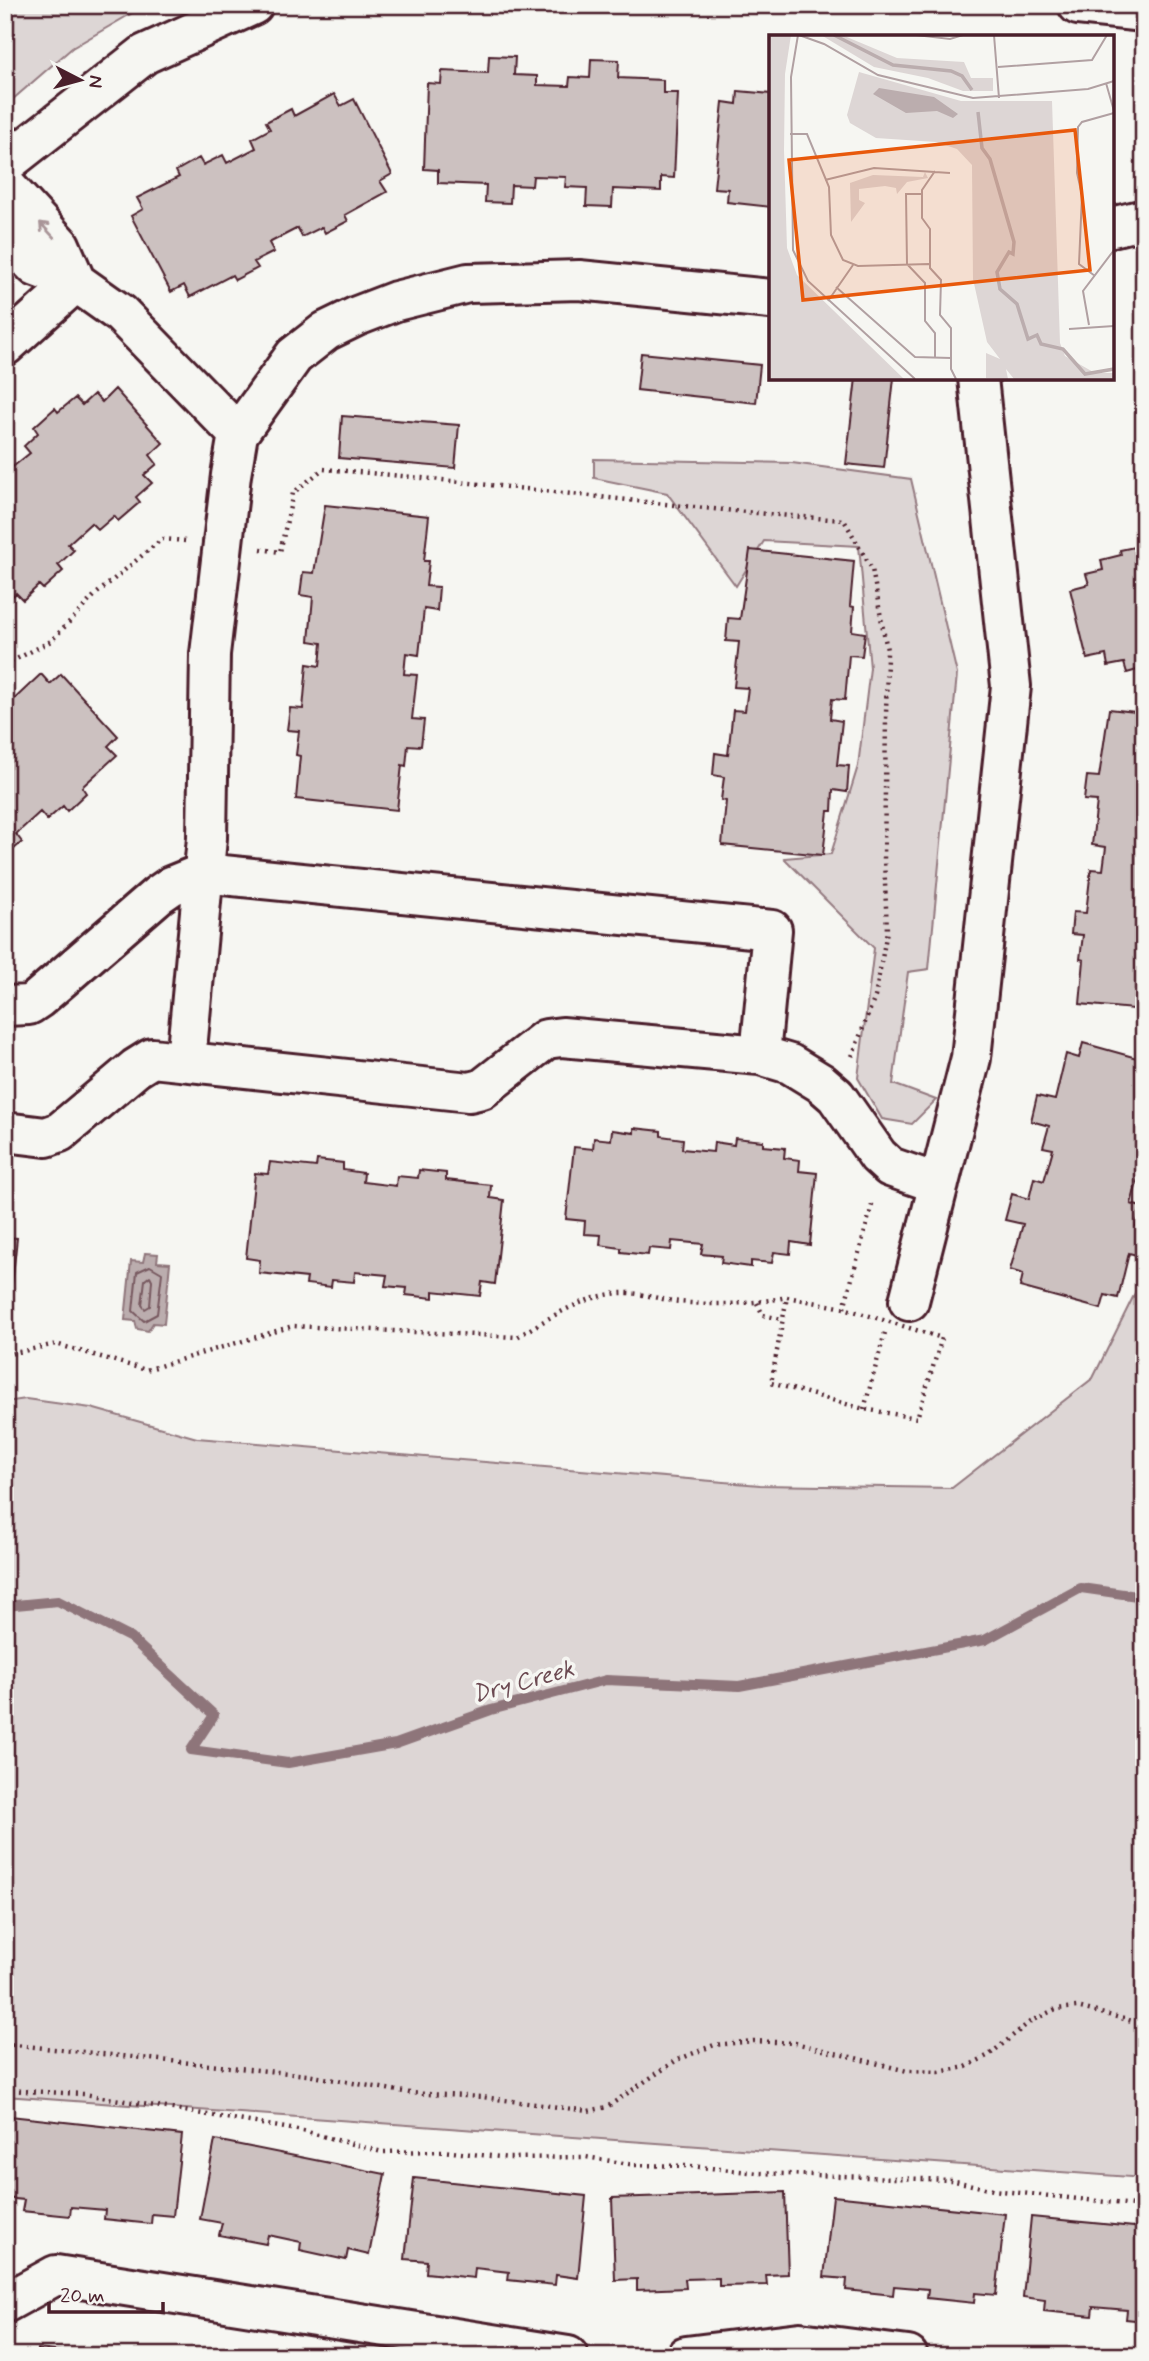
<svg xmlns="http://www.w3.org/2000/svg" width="1149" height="2361" font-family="Mynerve,sans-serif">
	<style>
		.green { fill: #ddd6d5; stroke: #947a80; stroke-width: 2 }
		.water { fill: #bbadae; stroke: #8e747a; stroke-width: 2 }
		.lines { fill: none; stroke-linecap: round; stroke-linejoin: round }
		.shore { stroke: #77585f; stroke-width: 2 }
		.stream { stroke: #8e747a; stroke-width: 10 }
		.building { fill: #ccc1c0; stroke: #4a1f2b; stroke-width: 2 }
		.minor-casing { stroke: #4a1f2b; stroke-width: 44 }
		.path { stroke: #4a1f2b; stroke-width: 4.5; stroke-dasharray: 2 5; stroke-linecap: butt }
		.minor { stroke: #f6f6f2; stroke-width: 38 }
		.oneway { stroke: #a99598 }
		.labels { text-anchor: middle; stroke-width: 7; stroke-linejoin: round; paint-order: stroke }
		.water-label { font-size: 24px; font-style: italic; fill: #6c4a52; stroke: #f6f6f2 }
		.inset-river { fill: none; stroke: #bbadae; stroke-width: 3.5 }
		.inset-road { fill: none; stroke: #b1a0a2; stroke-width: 2 }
		.view { fill: #e8590c; fill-opacity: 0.15; stroke: #e8590c; stroke-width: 3.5 }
		.inset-edge { fill: none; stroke: #4a1f2b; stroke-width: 3.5 }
	</style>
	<rect width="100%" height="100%" fill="#f6f6f2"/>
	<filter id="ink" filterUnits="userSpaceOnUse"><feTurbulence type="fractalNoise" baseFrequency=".0143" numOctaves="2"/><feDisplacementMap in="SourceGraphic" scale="14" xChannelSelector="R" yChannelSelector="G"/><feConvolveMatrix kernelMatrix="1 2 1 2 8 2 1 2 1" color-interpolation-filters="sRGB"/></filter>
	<g filter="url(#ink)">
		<path class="green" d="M 5,5 L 146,5 L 72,48 L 5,106 Z
			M 594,459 L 792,463 L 911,479 L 957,674 L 929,969 L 908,972 L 893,1084 L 936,1100 L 912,1124 L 882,1119 L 858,1078 L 874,948 L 784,858 L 831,854 L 858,766 L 870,668 L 859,546 L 764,541 L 736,586 L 667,493 L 594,478 Z
			M 1144,1275 L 1144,2178 L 5,2096 L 5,1402 L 26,1399 L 91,1408 L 197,1438 L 760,1485 L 952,1488 L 1093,1378 Z"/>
		<path class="water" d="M 145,1253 L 158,1254 L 157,1262 L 170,1263 L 164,1324 L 153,1323 L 148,1331 L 137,1329 L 135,1321 L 125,1320 L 131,1261 L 143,1262 Z"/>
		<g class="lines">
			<path class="shore" d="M 150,1266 L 162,1273 L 157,1314 L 144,1321 L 133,1311 L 137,1272 Z
				M 150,1276 L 152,1280 L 150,1306 L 145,1309 L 142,1305 L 145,1280 Z"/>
			<path class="stream" d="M 5,1606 L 58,1601 L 131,1638 L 214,1715 L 191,1750 L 288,1763 L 396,1744 L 491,1710 L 606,1680 L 739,1686 L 985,1640 L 1081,1588 L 1144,1597"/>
		</g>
		<path class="building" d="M 489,56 L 515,57 L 514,75 L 537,76 L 537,85 L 569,86 L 570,77 L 590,78 L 591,59 L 619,60 L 618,78 L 663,80 L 663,93 L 678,93 L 674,178 L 661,177 L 661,191 L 613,189 L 612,207 L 586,206 L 587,188 L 565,187 L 566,177 L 533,176 L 532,186 L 511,185 L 510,203 L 485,202 L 486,185 L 438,183 L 438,170 L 424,169 L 427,83 L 441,84 L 442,71 L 488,73 Z
			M 738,91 L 771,94 L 771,207 L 727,202 L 728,189 L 714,188 L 723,102 L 737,104 Z
			M 334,94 L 341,106 L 354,99 L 392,174 L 380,181 L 387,192 L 345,215 L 348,221 L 325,233 L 322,227 L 302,237 L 298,228 L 269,243 L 274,252 L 254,262 L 258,268 L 235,280 L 232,275 L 190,297 L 184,285 L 171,292 L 131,216 L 143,209 L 137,198 L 179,177 L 176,171 L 199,158 L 203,165 L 223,155 L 227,163 L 256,148 L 252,139 L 270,129 L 266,122 L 291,109 L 294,116 Z
			M 641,353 L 760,365 L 756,403 L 637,390 Z
			M 856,378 L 894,378 L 884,468 L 846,464 Z
			M 115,389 L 163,443 L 150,455 L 157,464 L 144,475 L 152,483 L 136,497 L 140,502 L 118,521 L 114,516 L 98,530 L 91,523 L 68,544 L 74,550 L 58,565 L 63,571 L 43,589 L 39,585 L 23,600 L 16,593 L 5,603 L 5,473 L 30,453 L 24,446 L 38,433 L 34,427 L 55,408 L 58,412 L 75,398 L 82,405 L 94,394 L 102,402 Z
			M 342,416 L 459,425 L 455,468 L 339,458 Z
			M 325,505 L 429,516 L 424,561 L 429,561 L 426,586 L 439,587 L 437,611 L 424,609 L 419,655 L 406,653 L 404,674 L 417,675 L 412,719 L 424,720 L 421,746 L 408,745 L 406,766 L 402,765 L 397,810 L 296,799 L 300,756 L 296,755 L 299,731 L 287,730 L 290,708 L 303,709 L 307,664 L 320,666 L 322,643 L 309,641 L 313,597 L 300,595 L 303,572 L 314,573 Z
			M 1144,545 L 1144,668 L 1127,673 L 1124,663 L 1108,666 L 1106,655 L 1087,659 L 1070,589 L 1089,584 L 1086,574 L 1103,570 L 1101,560 L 1121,555 L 1120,550 Z
			M 750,550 L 854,561 L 850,606 L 854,607 L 852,631 L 865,633 L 862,656 L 849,655 L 845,700 L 832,699 L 830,719 L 842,721 L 837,765 L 849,766 L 847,792 L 833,790 L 832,811 L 828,811 L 823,855 L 722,845 L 726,801 L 721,800 L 724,777 L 713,775 L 715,753 L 728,755 L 733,710 L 745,711 L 748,688 L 734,687 L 739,642 L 726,641 L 728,618 L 740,619 Z
			M 41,674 L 50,684 L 61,674 L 118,736 L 108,746 L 117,755 L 82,787 L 86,793 L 67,811 L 63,806 L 47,820 L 40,812 L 16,834 L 22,842 L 6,856 L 12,862 L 5,868 L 5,703 L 7,706 Z
			M 1109,709 L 1144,713 L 1144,1010 L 1080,1004 L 1084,960 L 1080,959 L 1083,935 L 1071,934 L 1073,912 L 1086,913 L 1091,869 L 1103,870 L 1106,847 L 1092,845 L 1097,801 L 1084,800 L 1087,776 L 1099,777 Z
			M 1083,1043 L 1144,1060 L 1144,1173 L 1140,1172 L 1131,1204 L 1141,1207 L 1136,1226 L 1144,1228 L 1144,1257 L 1129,1253 L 1118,1298 L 1105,1295 L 1101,1309 L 1020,1287 L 1023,1274 L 1010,1270 L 1023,1224 L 1005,1220 L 1012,1194 L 1029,1199 L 1034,1178 L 1044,1181 L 1053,1149 L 1043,1147 L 1049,1126 L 1031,1121 L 1037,1096 L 1055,1100 L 1066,1054 L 1079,1058 Z
			M 634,1128 L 661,1131 L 661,1136 L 683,1139 L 682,1149 L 713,1152 L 714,1142 L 734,1145 L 735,1138 L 763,1141 L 763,1146 L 785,1148 L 784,1158 L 800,1160 L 799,1171 L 817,1173 L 810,1245 L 791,1242 L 790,1254 L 774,1252 L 772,1263 L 751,1261 L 751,1267 L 721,1263 L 722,1256 L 701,1254 L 703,1244 L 672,1241 L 671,1250 L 649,1248 L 648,1255 L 621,1252 L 621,1248 L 600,1245 L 601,1235 L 584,1234 L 585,1221 L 566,1219 L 574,1147 L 593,1149 L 594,1138 L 611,1140 L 612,1130 L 634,1133 Z
			M 317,1160 L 343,1163 L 343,1170 L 364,1173 L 363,1182 L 396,1186 L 397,1176 L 418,1178 L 419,1170 L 446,1173 L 446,1180 L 491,1185 L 490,1198 L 504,1200 L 495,1284 L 482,1282 L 480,1296 L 433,1291 L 433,1298 L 406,1295 L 407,1288 L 385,1286 L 387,1275 L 355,1272 L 354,1282 L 332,1280 L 331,1287 L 306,1284 L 307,1278 L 259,1273 L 260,1260 L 246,1258 L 255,1173 L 268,1174 L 270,1162 L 316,1167 Z
			M 5,1237 L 17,1238 L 8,1322 L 5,1322 Z
			M 10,2116 L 182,2135 L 173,2216 L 152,2214 L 151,2224 L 104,2219 L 105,2210 L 71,2207 L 70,2216 L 22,2211 L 24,2200 L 5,2198 Z
			M 215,2140 L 385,2174 L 369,2255 L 348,2250 L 346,2260 L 300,2250 L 301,2242 L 268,2235 L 266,2244 L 219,2235 L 222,2223 L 200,2219 Z
			M 414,2178 L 586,2196 L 578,2278 L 556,2275 L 555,2285 L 508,2280 L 509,2272 L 475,2268 L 474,2278 L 426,2273 L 427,2261 L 405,2259 Z
			M 785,2192 L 788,2274 L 766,2275 L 767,2285 L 719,2286 L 719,2278 L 685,2279 L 686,2288 L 637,2290 L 637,2279 L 615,2280 L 612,2198 Z
			M 833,2196 L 1005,2214 L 996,2295 L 975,2293 L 974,2303 L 927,2298 L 928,2289 L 894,2286 L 893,2295 L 846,2290 L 847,2279 L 824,2277 Z
			M 1031,2217 L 1144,2228 L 1144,2321 L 1126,2319 L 1127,2310 L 1093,2307 L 1092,2316 L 1044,2311 L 1045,2300 L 1023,2297 Z
			M 38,2349 L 102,2356 L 37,2356 Z"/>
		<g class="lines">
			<g class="minor-casing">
				<path id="minor" d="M 1078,5 L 1144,12
					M 5,164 L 145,54 L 253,5
					M 5,185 L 60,245 L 76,282
					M 1112,227 L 1144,219
					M 5,235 L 36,267 L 76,282 L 121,314 L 238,434
					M 5,346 L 76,282
					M 5,1006 L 29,1005 L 38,999 L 158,895 L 171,886 L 203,873 L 772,930 L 760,1055
					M 186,1060 L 207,838 L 210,654 L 231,475 L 238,434 L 294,356 L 326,331 L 357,316 L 396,301 L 468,283 L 579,280 L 771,299
					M 5,1132 L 46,1137 L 60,1132 L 136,1068 L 152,1058 L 469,1092 L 482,1089 L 546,1039 L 562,1037 L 760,1055 L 790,1064 L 821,1083 L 836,1096 L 878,1156 L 890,1167 L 939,1184
					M 909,1301 L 971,1058 L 1011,686 L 978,378
					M 5,2303 L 56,2275 L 568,2356
					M 686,2356 L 800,2342 L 908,2356"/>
			</g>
			<path class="path" d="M 261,549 L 280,552 L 293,493 L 323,469 C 497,483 670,508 844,520 L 872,569 L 887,650 L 884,859 L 887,931 L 875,997 L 851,1059
				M 5,665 L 51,641 L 96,594 L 162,539 L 186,541
				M 787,1297 L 844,1308 L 942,1338 L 917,1418 L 864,1409 L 771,1383 Z
				M 757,1303 L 763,1315 L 781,1319
				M 844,1308 L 872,1205 L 869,1201
				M 5,1355 L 56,1344 L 146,1370 L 293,1326 L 517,1337 C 547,1319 585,1295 621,1293 C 640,1292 661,1300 680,1302 C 715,1306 753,1304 787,1297
				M 864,1409 L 886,1329
				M 5,2044 L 307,2075 L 410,2093 L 482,2097 L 588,2111 L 607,2107 L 677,2060 L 714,2045 L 754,2041 L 795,2043 L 907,2071 L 939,2072 L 966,2067 L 989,2055 L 1031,2021 L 1056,2009 L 1077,2007 L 1144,2024
				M 5,2090 L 84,2094 L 303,2131 L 382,2152 L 443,2151 L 509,2158 L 586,2157 L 635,2165 L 691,2166 L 759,2173 L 951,2180 L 993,2190 L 1144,2206"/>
			<use href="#minor" class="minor"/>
		</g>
		<defs><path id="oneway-shaft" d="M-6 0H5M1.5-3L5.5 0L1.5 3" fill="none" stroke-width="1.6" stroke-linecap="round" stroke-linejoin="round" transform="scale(1.75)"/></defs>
		<use class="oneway" href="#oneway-shaft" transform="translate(47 230) rotate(-133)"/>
	</g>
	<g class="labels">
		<g class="water-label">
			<text transform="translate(523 1681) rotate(-15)" y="8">Dry Creek</text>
		</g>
	</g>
	<g transform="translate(769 35)">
		<rect width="345" height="345" fill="#f6f6f2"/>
		<path d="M 0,0 L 22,0 L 16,39 L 15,115 L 18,213 L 28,240 L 135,344 L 0,344 ZM 52,0 L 73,0 L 128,23 L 195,27 L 202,43 L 224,43 L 224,56 L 194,56 L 159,43 L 105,32 ZM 90,37 L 192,66 L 283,66 L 291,308 L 296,321 L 326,338 L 345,338 L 345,344 L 245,344 L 237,334 L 239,344 L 217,343 L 217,318 L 231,324 L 218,307 L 204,244 L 203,130 L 188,114 L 167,107 L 107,103 L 81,88 L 78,80 ZM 156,137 L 159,143 L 138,147 L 128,159 L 127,153 L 116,151 L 90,154 L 90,165 L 96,168 L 82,187 L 81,148 L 104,140 L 154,142 Z" fill="#ddd6d5"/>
		<path d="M 110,53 L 165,62 L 189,79 L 184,83 L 168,76 L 137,78 L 104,59 Z" fill="#bbadae"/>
		<path class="inset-river" d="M 65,0 L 124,30 L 182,36 L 193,41 L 203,55M 209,77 L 213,113 L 221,124 L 245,207 L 244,219 L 240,217 L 228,237 L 231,254 L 248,269 L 259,304 L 268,300 L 272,309 L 294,314 L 316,339 L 345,334"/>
		<path class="inset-road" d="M 29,0 L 22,42 L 24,215 L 39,246 L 146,344M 30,0 L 55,9 L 109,40 L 204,63 L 319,54 L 345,46M 147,0 L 181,4 L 194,0M 225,0 L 230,63M 229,32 L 323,25 L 338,0M 337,48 L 345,76M 21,99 L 38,99 L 60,152 L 62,200 L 74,225 L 89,231 L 160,229M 166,136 L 153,155 L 153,183 L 161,194 L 161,233 L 172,245 L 171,280 L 182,293 L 182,334 L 187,344M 56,145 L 105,133 L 181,138M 153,159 L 137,159 L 138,229 L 156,248 L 156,286 L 166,298 L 166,323M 326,241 L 310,229 L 313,160 L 308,138 L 309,92 L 313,87 L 345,78M 67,252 L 146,322 L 182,323M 59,266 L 84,230M 320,290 L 314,256 L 345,215M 300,294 L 345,291"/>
		<path class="view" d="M 306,95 L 321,235 L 34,265 L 20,125 Z"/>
		<rect width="345" height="345" class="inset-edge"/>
	</g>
	<rect width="1149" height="2361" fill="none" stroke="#f6f6f2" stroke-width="28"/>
	<rect x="14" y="14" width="1121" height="2333" fill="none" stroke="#4a1f2b" stroke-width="2.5" filter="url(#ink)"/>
	<g transform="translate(80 80) rotate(96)" stroke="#f6f6f2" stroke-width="5" paint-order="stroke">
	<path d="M0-5L12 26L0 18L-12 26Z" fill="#4a1f2b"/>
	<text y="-10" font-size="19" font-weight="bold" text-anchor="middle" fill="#4a1f2b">N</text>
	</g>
	<path d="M49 2302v10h114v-10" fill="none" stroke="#4a1f2b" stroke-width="3.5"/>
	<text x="60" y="2302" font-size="21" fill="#4a1f2b" stroke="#f6f6f2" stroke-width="5" paint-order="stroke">20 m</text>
</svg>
